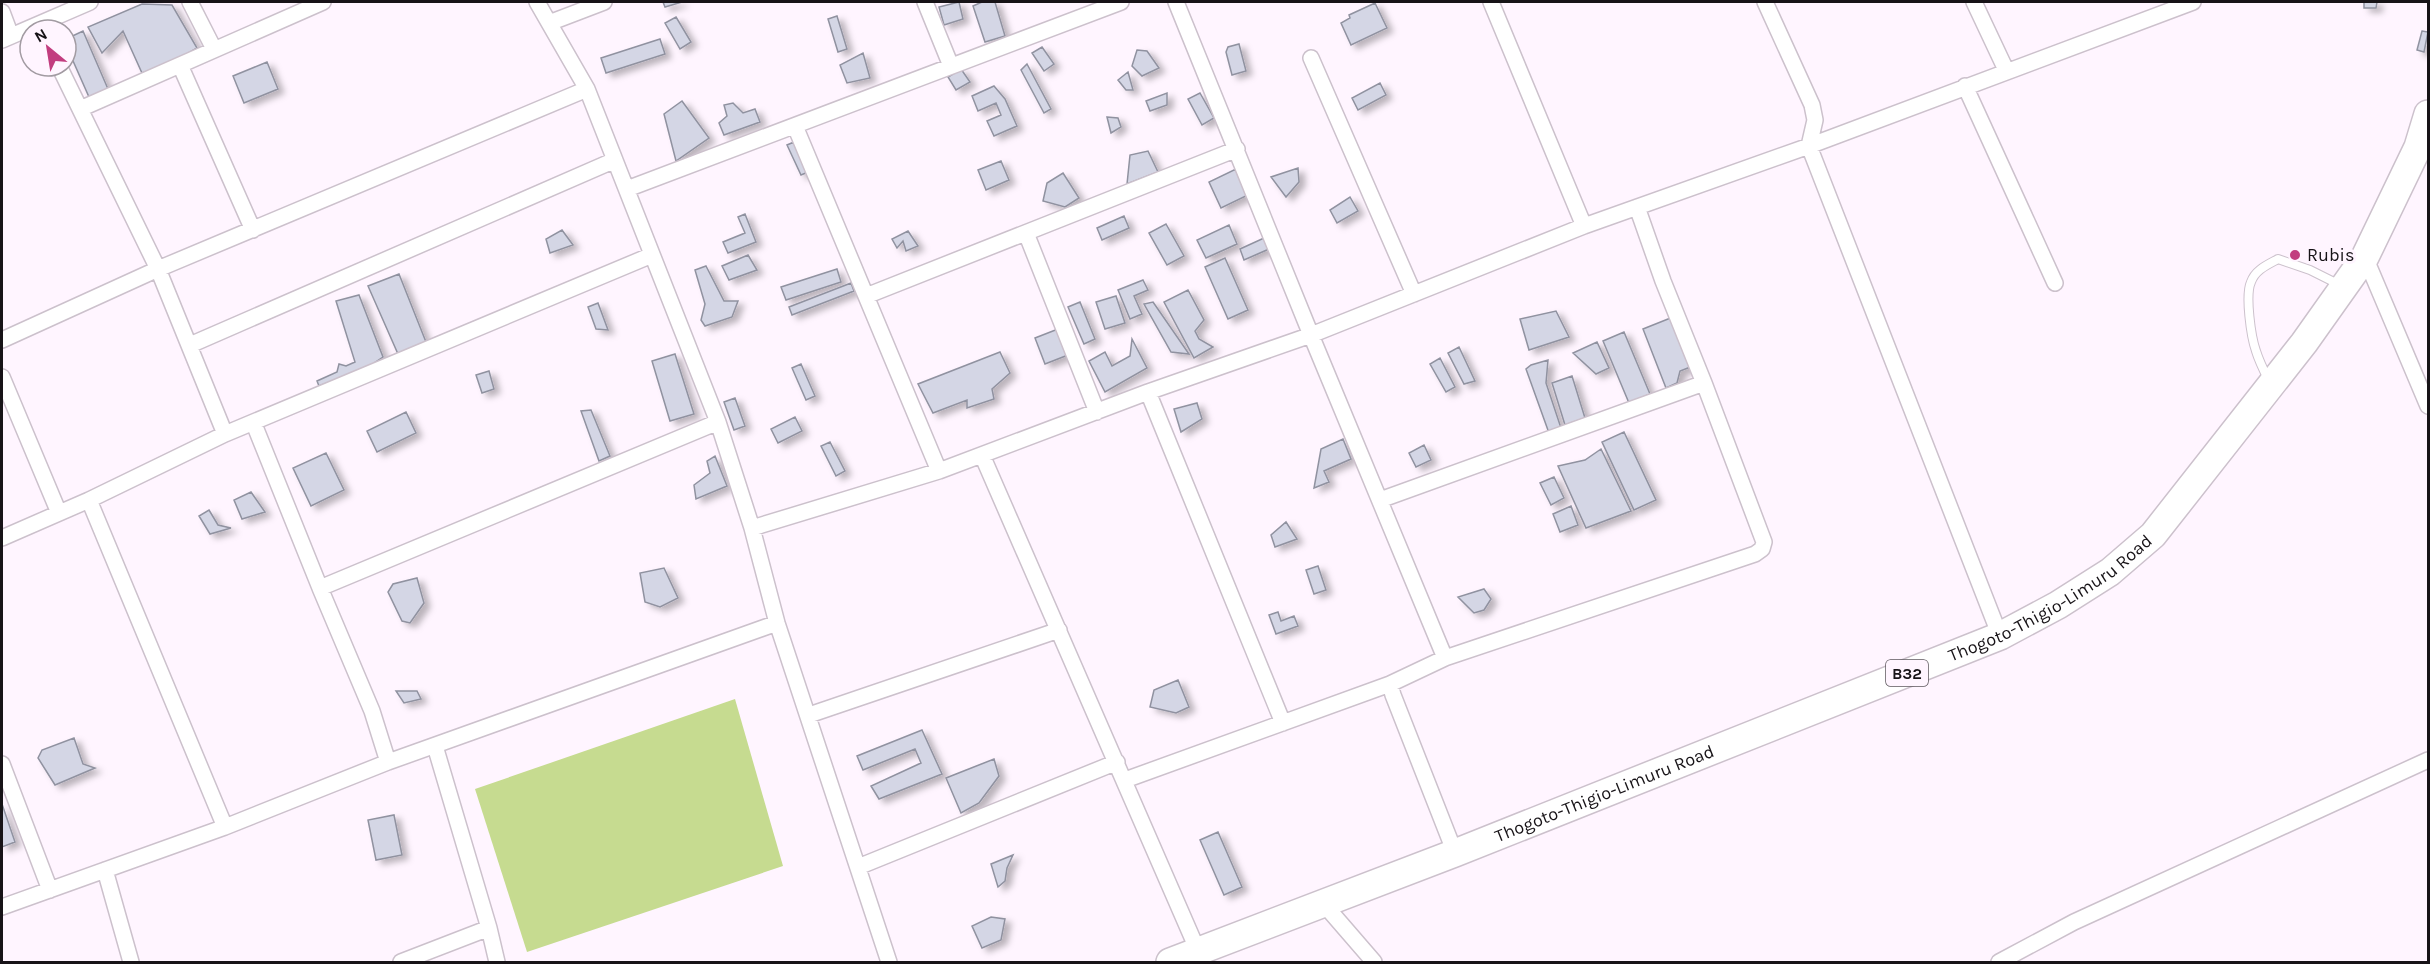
<svg xmlns="http://www.w3.org/2000/svg" width="2430" height="964" font-family="Karla,sans-serif">
	<style>
		.green { fill: #c6db90 }
		.building { fill: #d4d6e5; stroke: #9092a0; stroke-width: 1.5; filter: url(#shadow) }
		.lines { fill: none; stroke-linecap: round; stroke-linejoin: round }
		.lane-casing { stroke: #ccc1cc; stroke-width: 10 }
		.street-casing { stroke: #ccc1cc; stroke-width: 18 }
		.highway-casing { stroke: #ccc1cc; stroke-width: 30 }
		.lane { stroke: #fff; stroke-width: 8 }
		.street { stroke: #fff; stroke-width: 15 }
		.highway { stroke: #fff; stroke-width: 27 }
		.poi-dot { fill: #c23d7f; stroke: #fff5ff; stroke-width: 2 }
		.labels { text-anchor: middle; stroke-width: 6; stroke-linejoin: round; paint-order: stroke }
		.shield { fill: #fff5ff; stroke: #5d575d; stroke-width: 1.5 }
		.shield-label { font-size: 16px; font-weight: bold; fill: #171317 }
		.poi-label { font-size: 18px; fill: #171317; stroke: #fff5ff; text-anchor: start }
		.street-label { font-size: 18px; fill: #171317; stroke: #fff5ff }
	</style>
	<defs>
		<filter id="shadow"><feDropShadow dx="6" dy="4" stdDeviation="3" flood-color="#0004"/></filter>
	</defs>
	<rect width="100%" height="100%" fill="#fff5ff"/>
	<path class="green" d="M 735,699 L 783,866 L 527,952 L 475,789 Z"/>
	<path class="building" d="M 663,2 L 682,2 L 665,7 Z
		M 959,2 L 963,19 L 944,25 L 939,7 Z
		M 982,2 L 995,2 L 1005,36 L 985,42 L 973,6 Z
		M 2364,2 L 2377,2 L 2376,8 L 2364,8 Z
		M 1375,3 L 1387,28 L 1351,45 L 1341,23 L 1350,18 L 1349,15 Z
		M 142,4 L 172,5 L 197,48 L 170,64 L 142,73 L 123,31 L 102,53 L 88,27 Z
		M 837,16 L 847,49 L 838,52 L 828,19 Z
		M 676,17 L 691,42 L 680,49 L 665,23 Z
		M 83,31 L 108,89 L 89,97 L 66,45 L 66,39 Z
		M 2422,31 L 2428,32 L 2424,52 L 2417,50 Z
		M 660,39 L 665,54 L 606,73 L 601,58 Z
		M 1239,44 L 1246,71 L 1232,75 L 1226,52 L 1228,47 Z
		M 1042,47 L 1054,64 L 1044,71 L 1032,53 Z
		M 1137,50 L 1147,51 L 1159,68 L 1142,76 L 1132,66 Z
		M 863,53 L 870,78 L 847,83 L 840,65 Z
		M 267,62 L 278,89 L 244,103 L 233,76 Z
		M 1027,64 L 1051,109 L 1044,113 L 1021,70 Z
		M 961,69 L 970,82 L 956,90 L 948,77 Z
		M 1128,72 L 1133,90 L 1126,90 L 1118,80 Z
		M 1380,83 L 1386,95 L 1358,110 L 1352,98 Z
		M 994,86 L 1005,99 L 1017,126 L 994,136 L 987,121 L 1001,115 L 996,103 L 978,111 L 972,96 Z
		M 1167,93 L 1167,105 L 1150,111 L 1146,101 Z
		M 1200,93 L 1214,118 L 1202,125 L 1188,99 Z
		M 682,101 L 709,138 L 676,161 L 664,114 Z
		M 733,103 L 743,113 L 755,109 L 760,122 L 724,135 L 719,123 L 727,116 L 724,105 Z
		M 1107,117 L 1118,118 L 1121,127 L 1111,133 Z
		M 794,142 L 808,172 L 801,175 L 787,145 Z
		M 1148,151 L 1158,172 L 1127,184 L 1130,155 Z
		M 1001,161 L 1009,180 L 986,190 L 978,170 Z
		M 1298,168 L 1299,182 L 1286,197 L 1271,177 Z
		M 1236,169 L 1248,195 L 1221,208 L 1209,182 Z
		M 1063,173 L 1079,198 L 1065,207 L 1043,201 L 1047,183 Z
		M 1350,197 L 1358,211 L 1337,223 L 1330,210 Z
		M 745,214 L 756,242 L 728,253 L 723,242 L 745,233 L 738,217 Z
		M 1124,216 L 1129,228 L 1102,240 L 1097,228 Z
		M 1166,224 L 1184,256 L 1167,265 L 1149,233 Z
		M 1229,225 L 1237,244 L 1206,258 L 1197,240 Z
		M 562,230 L 573,245 L 550,253 L 546,239 Z
		M 908,231 L 918,246 L 906,251 L 903,241 L 897,248 L 892,239 Z
		M 1264,238 L 1269,249 L 1244,260 L 1240,249 Z
		M 748,255 L 757,270 L 729,280 L 722,266 Z
		M 1225,258 L 1248,310 L 1228,319 L 1205,267 Z
		M 706,266 L 724,301 L 738,301 L 732,317 L 705,326 L 701,320 L 705,304 L 695,270 Z
		M 837,269 L 841,282 L 786,300 L 781,287 Z
		M 399,274 L 426,342 L 398,354 L 368,286 Z
		M 1143,280 L 1148,290 L 1134,296 L 1142,314 L 1130,319 L 1118,290 Z
		M 851,283 L 854,291 L 792,315 L 789,307 Z
		M 1188,290 L 1204,320 L 1195,331 L 1199,339 L 1213,347 L 1194,358 L 1164,302 Z
		M 359,295 L 383,357 L 365,369 L 319,386 L 317,381 L 337,372 L 339,364 L 346,366 L 355,362 L 336,301 Z
		M 1116,296 L 1125,323 L 1105,329 L 1096,302 Z
		M 1080,302 L 1095,339 L 1084,344 L 1068,307 Z
		M 1153,302 L 1189,354 L 1171,352 L 1144,304 Z
		M 598,303 L 608,330 L 596,329 L 588,307 Z
		M 1556,311 L 1569,337 L 1529,350 L 1520,319 Z
		M 1673,317 L 1693,366 L 1680,371 L 1677,383 L 1666,388 L 1643,329 Z
		M 1058,329 L 1068,355 L 1045,364 L 1035,338 Z
		M 1624,332 L 1650,394 L 1629,403 L 1603,341 Z
		M 1132,339 L 1147,368 L 1105,392 L 1089,361 L 1105,352 L 1112,366 L 1130,356 Z
		M 1597,342 L 1609,368 L 1596,374 L 1573,353 Z
		M 1459,347 L 1475,381 L 1464,384 L 1448,353 Z
		M 1000,352 L 1010,373 L 992,389 L 994,399 L 967,408 L 967,400 L 933,413 L 918,384 Z
		M 675,354 L 694,414 L 670,421 L 652,361 Z
		M 1440,358 L 1455,387 L 1446,392 L 1430,364 Z
		M 1548,360 L 1546,383 L 1561,428 L 1549,433 L 1526,369 L 1531,365 Z
		M 801,364 L 815,396 L 806,400 L 792,368 Z
		M 489,371 L 494,389 L 482,393 L 476,375 Z
		M 1572,376 L 1585,418 L 1565,425 L 1552,383 Z
		M 735,398 L 745,426 L 734,430 L 724,402 Z
		M 1197,403 L 1202,419 L 1181,432 L 1174,409 Z
		M 591,410 L 610,456 L 599,461 L 581,411 Z
		M 406,412 L 416,433 L 377,452 L 367,431 Z
		M 795,417 L 802,431 L 778,443 L 771,429 Z
		M 1624,432 L 1656,500 L 1634,510 L 1602,442 Z
		M 1343,439 L 1351,459 L 1324,471 L 1329,482 L 1314,488 L 1321,449 Z
		M 830,442 L 845,471 L 836,476 L 821,446 Z
		M 1424,445 L 1431,460 L 1416,467 L 1409,453 Z
		M 1601,449 L 1631,511 L 1586,528 L 1558,466 L 1585,460 Z
		M 326,453 L 344,490 L 311,506 L 293,468 Z
		M 715,456 L 727,486 L 696,499 L 694,485 L 710,473 L 707,461 Z
		M 1554,477 L 1564,498 L 1551,505 L 1540,483 Z
		M 251,492 L 265,512 L 242,519 L 234,500 Z
		M 1571,506 L 1578,525 L 1560,532 L 1553,514 Z
		M 209,510 L 218,525 L 231,528 L 210,534 L 199,516 Z
		M 1286,522 L 1297,539 L 1275,547 L 1271,535 Z
		M 1318,566 L 1326,590 L 1314,594 L 1306,570 Z
		M 664,568 L 678,598 L 660,607 L 645,602 L 640,573 Z
		M 417,578 L 424,603 L 410,623 L 402,621 L 388,592 L 393,584 Z
		M 1484,589 L 1491,599 L 1484,610 L 1474,613 L 1458,597 Z
		M 1278,612 L 1281,621 L 1294,616 L 1298,626 L 1276,634 L 1269,615 Z
		M 1178,680 L 1189,707 L 1176,713 L 1150,707 L 1154,690 Z
		M 396,691 L 417,691 L 421,699 L 404,703 Z
		M 922,730 L 942,774 L 879,799 L 871,786 L 921,763 L 915,749 L 863,770 L 857,756 Z
		M 74,738 L 83,764 L 95,768 L 55,785 L 38,758 L 42,750 Z
		M 994,759 L 999,776 L 979,803 L 961,813 L 946,778 Z
		M 2,804 L 15,842 L 2,847 Z
		M 394,815 L 402,855 L 376,860 L 368,820 Z
		M 1218,832 L 1242,887 L 1224,895 L 1200,840 Z
		M 1013,855 L 1007,868 L 1005,881 L 998,887 L 991,864 Z
		M 991,917 L 1005,919 L 1001,940 L 982,948 L 972,926 Z"/>
	<g class="lines">
		<g class="lane-casing">
			<path id="lane" d="M 2269,381 C 2264,371 2259,361 2256,351 C 2251,337 2245,295 2251,282 C 2255,270 2267,265 2278,259 L 2310,270 L 2340,285"/>
		</g>
		<g class="street-casing">
			<path id="street" d="M 190,2 L 214,49
				M 537,2 L 587,89 L 718,422 L 752,528 L 777,623 L 889,962
				M 925,2 L 951,66
				M 1176,2 L 1311,335 L 1445,658
				M 1491,2 L 1584,226
				M 1765,2 L 1812,105 L 1815,120 L 1809,146 L 2000,636
				M 1974,2 L 2006,70
				M 2,12 L 11,36
				M 549,23 L 604,2
				M 2,40 L 90,2
				M 1311,58 L 1414,294
				M 180,65 L 253,230
				M 59,66 L 158,269 L 225,434
				M 1965,86 L 2055,283
				M 80,109 L 323,2
				M 795,126 L 939,471
				M 627,189 L 1121,2
				M 1026,233 L 1097,412
				M 2365,257 L 2428,406
				M 866,296 L 1237,149
				M 2,340 L 158,269 L 587,89
				M 190,345 L 615,160
				M 2,377 L 59,513
				M 1148,392 L 1283,723
				M 254,424 L 320,588 L 718,422
				M 982,455 L 1198,951
				M 89,500 L 225,827
				M 1380,500 L 1704,383
				M 752,528 L 939,471 L 1148,392 L 1311,335 L 1584,226 L 1809,146 L 2193,2
				M 2,538 L 89,500 L 225,434 L 652,255
				M 320,588 L 372,711 L 388,762
				M 1390,684 L 1393,695 L 1455,853
				M 809,715 L 1059,630
				M 435,746 L 489,928 L 497,962
				M 2,764 L 50,890
				M 1125,780 L 1390,684 L 1445,658 L 1755,554 L 1762,549 L 1764,542 L 1704,383 L 1663,281 L 1637,207
				M 858,867 L 1117,762
				M 105,870 L 131,962
				M 1323,903 L 1374,962
				M 2,907 L 225,827 L 388,762 L 777,623
				M 401,962 L 489,928
				M 1999,962 L 2074,922 L 2428,760"/>
		</g>
		<g class="highway-casing">
			<g id="highway">
				<path id="s1" d="M 1170,962 L 1455,853 L 2000,636 L 2058,605 L 2110,572 L 2153,535 L 2304,343 L 2365,257 L 2418,147 L 2428,114"/>
			</g>
		</g>
		<use href="#lane" class="lane"/>
		<use href="#street" class="street"/>
		<use href="#highway" class="highway"/>
	</g>
	<circle class="poi-dot" cx="2295" cy="255" r="6"/>
	<g class="labels">
		<rect class="shield" x="1886" y="660" width="42" height="26" rx="4.5"/>
		<g class="shield-label">
			<text x="1907" y="679">B32</text>
		</g>
		<g class="poi-label">
			<text x="2307" y="261">Rubis</text>
		</g>
		<g class="street-label">
			<text dy="6" stroke="none"><textPath href="#s1" startOffset="954">Thogoto-Thigio-Limuru Road</textPath></text>
			<text dy="6" stroke="none"><textPath href="#s1" startOffset="466">Thogoto-Thigio-Limuru Road</textPath></text>
		</g>
	</g>
	<rect width="2430" height="964" fill="none" stroke="#171317" stroke-width="6"/>
	<g transform="translate(48 48) rotate(330)"><circle r="28" fill="#fff5ff" stroke="#a29ba2" stroke-width="1.5"/>
	<path d="M0-4.5L10 22L0 15L-10 22Z" fill="#c23d7f"/>
	<text y="-9" font-size="16" font-weight="bold" text-anchor="middle" fill="#171317">N</text>
	</g>
</svg>
